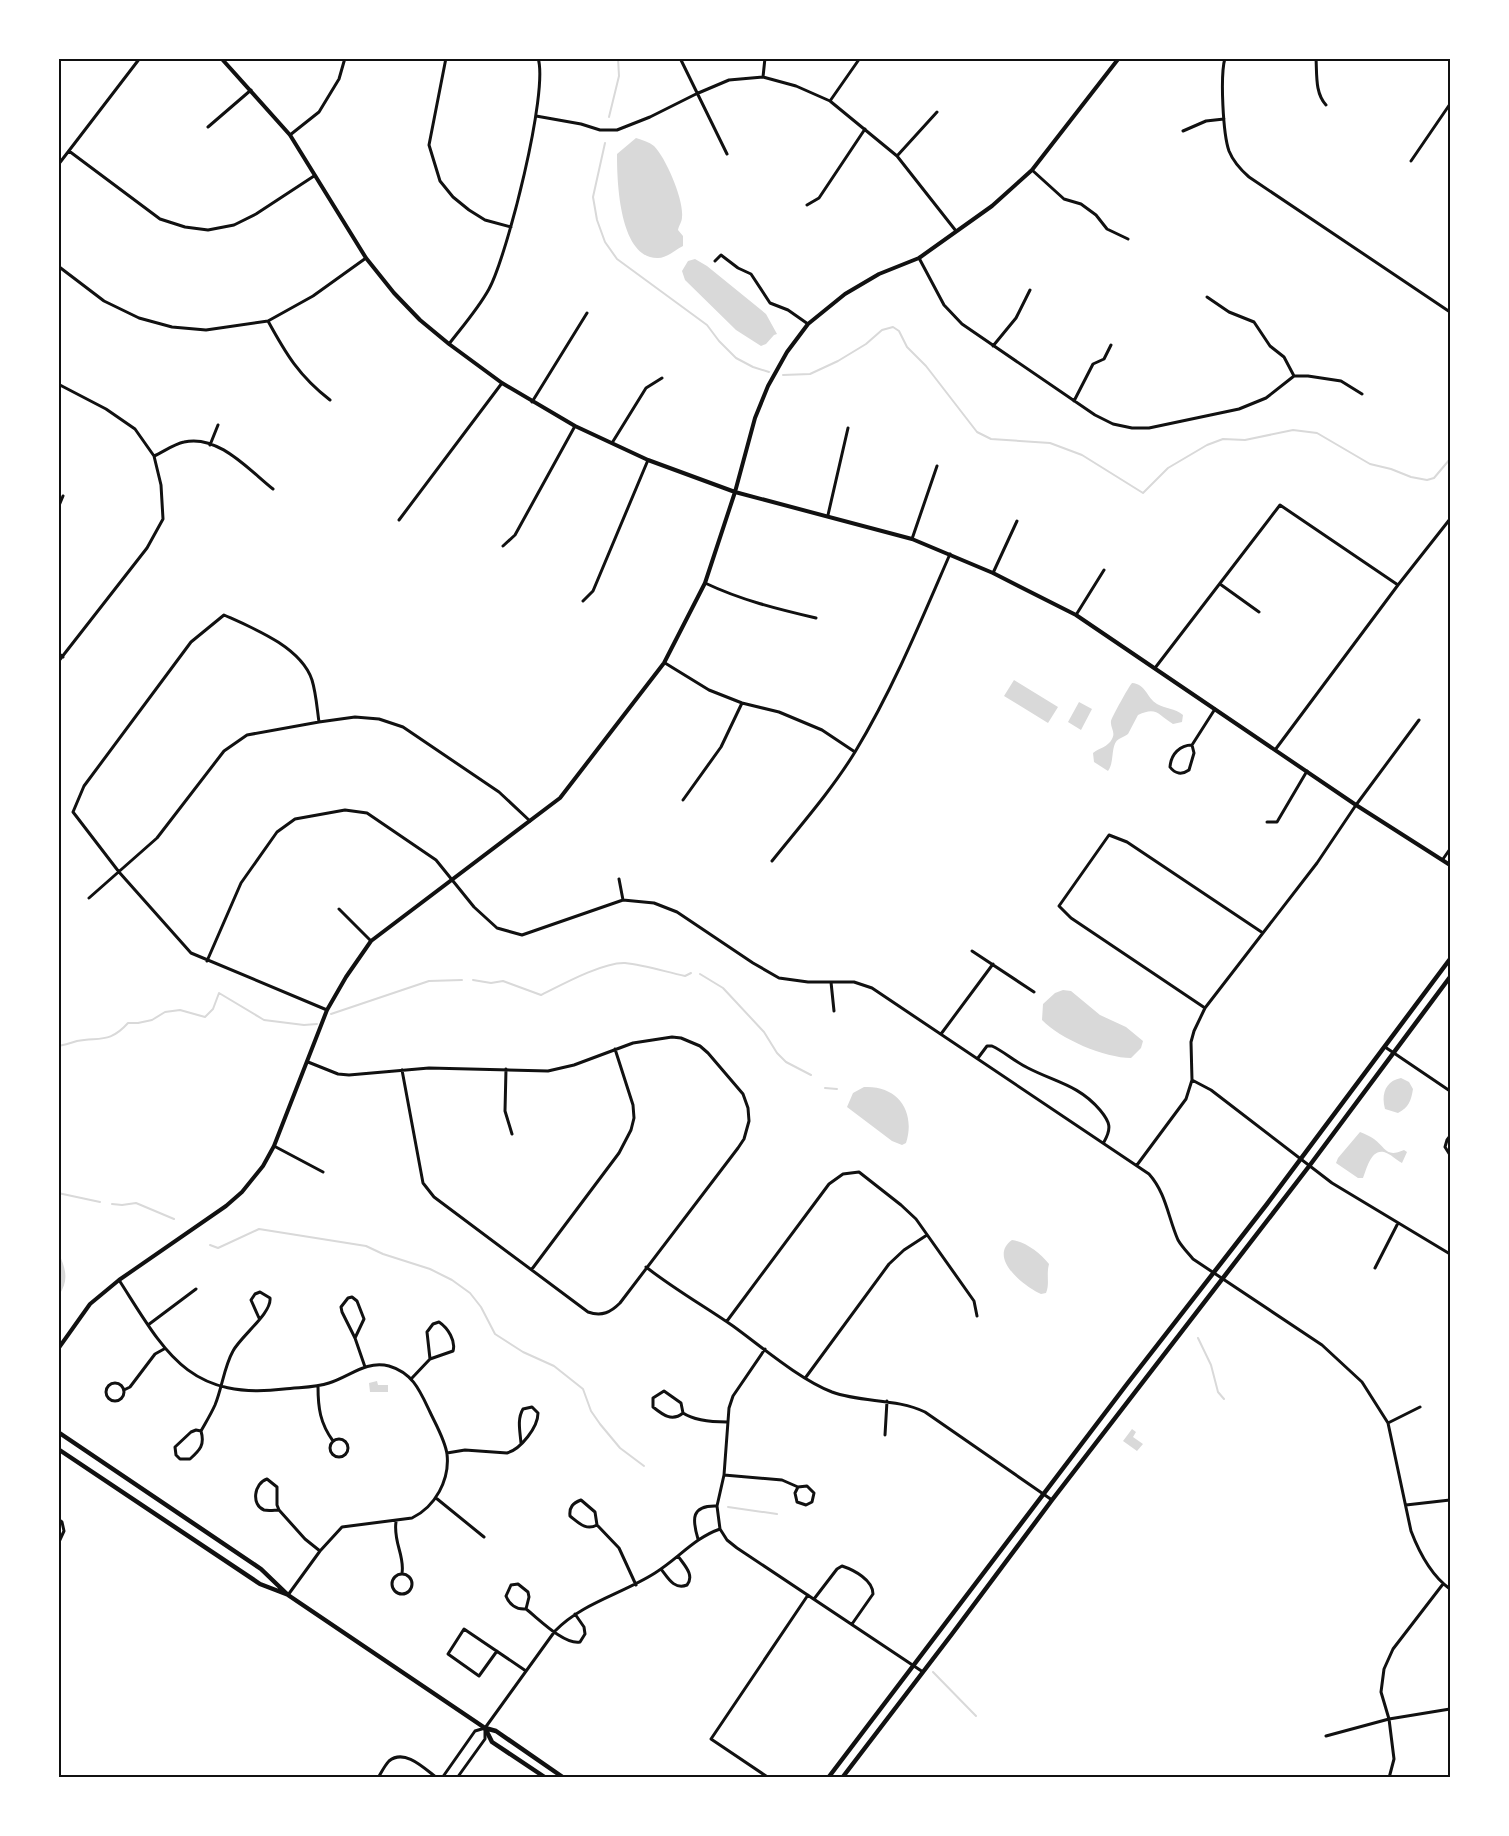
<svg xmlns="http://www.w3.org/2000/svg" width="1509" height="1836" font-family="'IBM Plex Sans',sans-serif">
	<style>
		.water { fill: #d9d9d9 }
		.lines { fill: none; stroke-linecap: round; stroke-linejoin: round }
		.stream { stroke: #d9d9d9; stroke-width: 2 }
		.minor { stroke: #111; stroke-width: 3 }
		.tertiary { stroke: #111; stroke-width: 4 }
		.secondary { stroke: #111; stroke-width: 4.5 }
		.neatline { fill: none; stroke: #111; stroke-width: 2 }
	</style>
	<rect width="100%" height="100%" fill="#fff"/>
	<path class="water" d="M 636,138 C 642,140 649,142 654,146 C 666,158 684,200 682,217 C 682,222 679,225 678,230 L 683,236 L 683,246 C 675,250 667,258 658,258 C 619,259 617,180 617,154 Z
		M 695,259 L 707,266 L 766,314 L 777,334 L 774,335 L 766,344 L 761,346 L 736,330 L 685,280 L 682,271 L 688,261 Z
		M 1014,680 L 1058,707 L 1048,723 L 1004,696 Z
		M 1132,683 C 1146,684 1146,697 1157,704 C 1165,709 1175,708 1183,715 L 1182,722 L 1173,724 C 1158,715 1157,706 1138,715 L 1128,734 C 1126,736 1122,737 1119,739 C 1110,744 1115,762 1108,771 L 1094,762 L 1093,753 C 1099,748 1108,747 1112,739 C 1116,732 1110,728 1111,721 C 1112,717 1129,686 1132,683 Z
		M 1079,702 L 1092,709 L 1081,730 L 1068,722 Z
		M 1063,990 L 1071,991 L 1100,1015 L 1126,1027 L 1143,1041 L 1141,1048 L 1131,1058 C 1105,1058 1060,1039 1042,1020 L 1043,1004 L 1055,993 Z
		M 1401,1078 L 1409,1082 L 1413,1089 C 1411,1101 1409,1107 1398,1113 L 1385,1109 C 1381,1095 1385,1081 1401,1078 Z
		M 864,1087 C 898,1085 916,1112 906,1143 L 902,1145 L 892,1141 L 847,1107 L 853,1093 Z
		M 1360,1132 C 1365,1134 1370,1136 1374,1139 C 1386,1148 1386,1158 1404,1150 L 1407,1152 L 1402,1163 C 1396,1160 1391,1154 1384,1152 C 1371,1149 1367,1168 1363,1178 L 1358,1178 L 1336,1163 L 1338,1158 Z
		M 1012,1240 C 1026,1242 1040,1253 1049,1264 C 1046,1275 1050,1284 1046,1293 L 1041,1294 C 1025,1287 987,1258 1012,1240 Z
		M 59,1254 C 66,1269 69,1281 59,1295 Z
		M 377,1381 L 378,1385 L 388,1385 L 388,1392 L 370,1392 L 369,1383 Z
		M 1132,1429 L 1136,1432 L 1133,1437 L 1143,1444 L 1137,1451 L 1123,1441 Z"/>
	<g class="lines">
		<path class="stream" d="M 609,117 L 619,76 L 618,58
			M 605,143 L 593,197 L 597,220 L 605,242 L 617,259 L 707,325 L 719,341 L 736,358 L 753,367 L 769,372
			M 783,375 L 810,374 L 838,361 L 866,344 L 882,330 L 893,327 L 899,331 L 907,347 L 926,366 L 977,432 L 991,439 L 1050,443 L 1082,455 L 1143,493 L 1168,468 L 1207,445 L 1223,439 L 1245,440 L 1293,430 L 1317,433 L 1370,464 L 1391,469 L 1411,477 L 1427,480 L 1434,478 L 1450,459
			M 700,974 L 723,988 L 764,1032 L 777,1053 L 786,1062 L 811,1075
			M 473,980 L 491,983 L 503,981 L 541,995 C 561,985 603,962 625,963 C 645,965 666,972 685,976 L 691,973
			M 331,1014 L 429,981 L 462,980
			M 58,1046 C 65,1045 71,1043 77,1041 C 101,1037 110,1043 128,1023 L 138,1023 L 152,1020 L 165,1012 L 180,1010 L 205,1017 L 213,1009 L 219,993 L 264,1020 L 304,1025 L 317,1024
			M 825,1088 L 837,1089
			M 58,1193 L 100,1202
			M 112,1204 L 122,1205 L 136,1203 L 174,1219
			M 210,1245 L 218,1248 L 259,1229 L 366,1246 L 383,1254 L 430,1269 L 452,1280 L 470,1293 L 481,1307 L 495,1334 L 523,1352 L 554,1366 L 583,1389 L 591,1411 L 600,1424 L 620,1448 L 644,1466
			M 1198,1338 L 1211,1365 L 1218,1392 L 1224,1399
			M 728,1507 L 777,1514
			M 933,1672 L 976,1716"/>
		<path class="minor" d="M 446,58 L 429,145 L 440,181 L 453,197 L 469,210 L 485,220 L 511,227
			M 680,58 L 727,154
			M 1225,58 C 1220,76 1223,134 1229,151 C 1233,161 1241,170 1249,177 L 1450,312
			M 1316,58 C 1317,75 1315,93 1326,105
			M 763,77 L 765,58
			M 830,101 L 860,58
			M 536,116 L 581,124 L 600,130 L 617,130 L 650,117 L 696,94 L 729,80 L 763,77 L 796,86 L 830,101 L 897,156 L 956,231
			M 208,127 L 251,90
			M 1183,131 L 1206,121 L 1224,119
			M 290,135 L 319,112 L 339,79 L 345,58
			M 69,151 L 160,219 L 185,227 L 208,230 L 234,225 L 256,214 L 314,176
			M 897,156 L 937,112
			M 1411,161 L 1450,104
			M 58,165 L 140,58
			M 1032,170 L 1064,199 L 1081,204 L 1096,215 L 1107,229 L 1128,239
			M 807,205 L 819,198 L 865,129
			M 919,258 L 944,305 L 962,324 L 1095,415 L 1113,424 L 1132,428 L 1149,428 L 1239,409 L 1266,398 L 1294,376 L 1308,376 L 1341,381 L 1362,394
			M 715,261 L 721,255 L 738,268 L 751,274 L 770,303 L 788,310 L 808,324
			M 58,266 L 104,301 L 139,318 L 172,327 L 206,330 L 268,321 L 313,296 L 366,258
			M 1207,297 L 1229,312 L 1254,322 L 1270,346 L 1284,357 L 1294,376
			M 268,321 C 286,354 299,376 330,400
			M 449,344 C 462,327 478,309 489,289 C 507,256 549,91 538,58
			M 993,346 L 1016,318 L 1030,290
			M 58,384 L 106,409 L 135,429 L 154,456 L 161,485 L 163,519 L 147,548 L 58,662
			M 1074,401 L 1093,364 L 1104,359 L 1111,345
			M 532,402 L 587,313
			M 612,443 L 646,388 L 662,378
			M 210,445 L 218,425
			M 154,456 C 163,452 174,444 184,442 C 218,434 249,470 273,489
			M 58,508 L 63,496
			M 828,515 L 848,428
			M 399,520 L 502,383
			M 912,539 L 937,466
			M 503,546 L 515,535 L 575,426
			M 993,573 L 1017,521
			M 705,583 C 741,600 777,609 816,618
			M 1220,584 L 1259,612
			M 583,601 L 593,591 L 648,460
			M 1076,615 L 1104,570
			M 58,653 L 63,657
			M 665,663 L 709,690 L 742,703 L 779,712 L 822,730 L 855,752
			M 1155,668 L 1280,505 L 1398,585
			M 319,722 C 317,708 316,693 312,680 C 301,647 253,628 224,615 L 191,642 L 84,786 L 73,812 L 119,872 L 191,953 L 327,1010
			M 1192,745 C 1180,745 1171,754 1170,767 C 1175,774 1182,775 1189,770 L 1194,753 L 1192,745 L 1215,709
			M 1275,750 L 1398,585 L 1450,519
			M 683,800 L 721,747 L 742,703
			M 1267,822 L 1277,822 L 1307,771
			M 1443,859 L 1450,849
			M 772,861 C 800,826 831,791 855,752 C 893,689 921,621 950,554
			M 619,879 L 623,900
			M 89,898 L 157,838 L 224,751 L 247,735 L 319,722 L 355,717 L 379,719 L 403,727 L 499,792 L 530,821
			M 339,909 L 371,941
			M 972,951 L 1034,992
			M 207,961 L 241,883 L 277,832 L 295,819 L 345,810 L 367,813 L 436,860 L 474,907 L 497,928 L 522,935 L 623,900 L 654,903 L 677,912 L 753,963 L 779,978 L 808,982 L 854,982 L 872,988 L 1149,1174 C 1166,1193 1168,1217 1178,1240 C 1182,1247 1188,1253 1193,1259 L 1322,1345 L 1362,1382 L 1388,1423 L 1411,1531 C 1419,1552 1432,1576 1450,1589
			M 831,982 L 834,1011
			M 1205,1008 L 1071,918 L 1059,906 L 1109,835 L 1127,842 L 1263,933
			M 941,1034 L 993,964
			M 1385,1047 L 1450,1091
			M 978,1058 L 987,1046 L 992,1046 C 1005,1052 1015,1062 1028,1068 C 1055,1082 1079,1085 1100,1110 C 1110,1122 1112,1128 1104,1142
			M 308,1062 L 338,1074 L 349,1075 L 429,1068 L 548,1071 L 574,1065 L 633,1043 L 672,1037 L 681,1038 L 700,1046 L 708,1053 L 743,1094 L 748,1108 L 749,1121 L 744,1139 L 738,1148 L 620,1303 C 611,1312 602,1317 588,1312 L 434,1197 L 423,1183 L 402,1070
			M 506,1069 L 505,1111 L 512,1134
			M 1192,1080 L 1211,1090 L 1332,1183 L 1450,1254
			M 1450,1136 L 1447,1140 L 1445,1147 L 1450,1155
			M 274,1146 L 323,1172
			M 1137,1165 L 1186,1099 L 1192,1080 L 1191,1042 L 1194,1031 L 1205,1008 L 1317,863 L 1356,805 L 1419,720
			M 646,1267 C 674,1289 704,1306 733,1326 C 762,1347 799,1379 832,1392 C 862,1403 896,1398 925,1412 L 1052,1500
			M 1375,1268 L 1398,1223
			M 532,1269 L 619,1153 L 631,1130 L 634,1118 L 633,1105 L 615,1049
			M 119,1280 C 164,1350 187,1401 284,1389 C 298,1387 315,1388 329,1383 C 349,1377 366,1360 389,1366 C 413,1373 420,1391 430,1412 C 436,1425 445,1440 447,1454 C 450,1480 435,1507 412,1518 L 342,1527 L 320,1551 L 288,1595
			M 727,1321 L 829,1184 L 843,1174 L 859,1172 L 901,1205 L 916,1219 L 974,1301 L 977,1316
			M 148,1325 L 196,1289
			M 355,1338 L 364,1319 L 357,1301 L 352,1297 L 348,1298 L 341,1307 L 342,1312 L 355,1338 L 365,1367
			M 806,1377 L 889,1264 L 904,1250 L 927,1235
			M 412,1378 L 430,1359 L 453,1351 C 456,1341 448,1328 439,1322 L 433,1324 L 427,1332 L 430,1359
			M106 1392a9 9 0 1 1 18 0a9 9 0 1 1-18 0Z
			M 318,1386 C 318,1408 320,1423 333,1441
			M 124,1390 L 130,1387 L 155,1354 L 164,1349
			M 664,1391 L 681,1403 L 683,1413 C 672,1422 663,1415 653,1407 L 653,1398 Z
			M 683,1413 C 695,1421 712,1422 727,1422
			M 1388,1423 L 1420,1407
			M 196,1430 L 201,1431 C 205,1445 200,1450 190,1459 L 180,1459 L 176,1455 L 175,1447 L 191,1432 Z
			M 201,1431 C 206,1422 211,1414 215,1405 C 222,1388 224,1367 233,1351 C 241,1336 272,1313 270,1298 L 260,1292 L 255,1294 L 251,1300 L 259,1318
			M 885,1435 L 887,1401
			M330 1448a9 9 0 1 1 18 0a9 9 0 1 1-18 0Z
			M 447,1453 L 465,1450 L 507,1453 C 521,1449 538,1427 538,1413 L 532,1407 L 523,1409 C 517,1419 520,1431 521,1443
			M 724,1475 L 782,1480 L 798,1487 L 807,1486 L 814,1493 L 812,1502 L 806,1505 L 797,1502 L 795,1493 L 798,1487
			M 267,1479 L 277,1487 L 277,1505 L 279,1510 C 275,1510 269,1511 264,1510 C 251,1505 254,1483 267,1479 Z
			M 436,1498 L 484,1537
			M 1406,1505 L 1450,1500
			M 279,1510 L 305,1539 L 320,1551
			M 58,1519 L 62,1522 L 64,1531 L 58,1544
			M 396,1522 C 393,1542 405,1556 402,1573
			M 597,1525 C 586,1531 579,1523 570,1516 C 569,1507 573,1503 581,1500 L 595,1512 L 597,1525 L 619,1548 L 636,1585
			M 720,1529 L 727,1540 L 737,1548 L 923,1672
			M 698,1539 C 692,1519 691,1505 717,1506
			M 661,1569 C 668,1578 674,1590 687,1585 C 695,1575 684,1565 678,1556
			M392 1584a10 10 0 1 1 20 0a10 10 0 1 1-20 0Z
			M 814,1599 L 837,1569 L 842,1566 C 854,1570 873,1580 873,1594 L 852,1624
			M 526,1609 L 529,1597 L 528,1592 L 518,1584 L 511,1585 L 506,1596 C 509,1604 516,1610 526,1609 C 539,1619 564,1645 580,1642 L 585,1634 L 584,1627 L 575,1614
			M 497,1651 L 479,1676 L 448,1654 L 464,1629 L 526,1671
			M 1326,1736 L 1389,1719 L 1450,1709
			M 378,1778 C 381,1773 385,1765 389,1761 C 405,1748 425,1769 437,1778
			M 442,1778 L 475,1731 L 485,1728
			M 457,1778 L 485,1739 L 485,1728 L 555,1631 C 582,1603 622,1594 655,1573 C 678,1559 694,1538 720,1529 L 717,1506 L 724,1475 L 729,1408 L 733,1396 L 765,1349
			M 769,1778 L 711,1739 L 808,1595
			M 1389,1778 L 1394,1759 L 1389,1719 L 1381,1692 L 1384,1669 L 1393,1649 L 1443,1584"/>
		<path class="tertiary" d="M 221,58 L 290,135 L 366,258 L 394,293 L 420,320 L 449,344 L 502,383 L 575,426 L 648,460 L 735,492 L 912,539 L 993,573 L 1076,615 L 1356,805 L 1450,865
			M 58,1349 L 90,1304 L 119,1280 L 226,1206 L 242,1192 L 263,1166 L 274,1146 L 327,1010 L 346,977 L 371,941 L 560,798 L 664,663 L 705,583 L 735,492 L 755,418 L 768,386 L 787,352 L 808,324 L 845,294 L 879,274 L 919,258 L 992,206 L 1032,170 L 1119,58"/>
		<path class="secondary" d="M 58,1432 L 261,1569 L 288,1595 L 485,1728 L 496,1731 L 564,1778
			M 58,1449 L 260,1584 L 286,1594
			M 485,1728 L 492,1742 L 546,1778
			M 828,1778 L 1127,1384 L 1267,1204 L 1450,959
			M 842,1778 L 952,1634 L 1052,1500 L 1310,1165 L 1450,977"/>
	</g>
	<rect width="1509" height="1836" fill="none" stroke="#ffffff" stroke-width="120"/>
	<rect x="60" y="60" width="1389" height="1716" class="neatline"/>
</svg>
